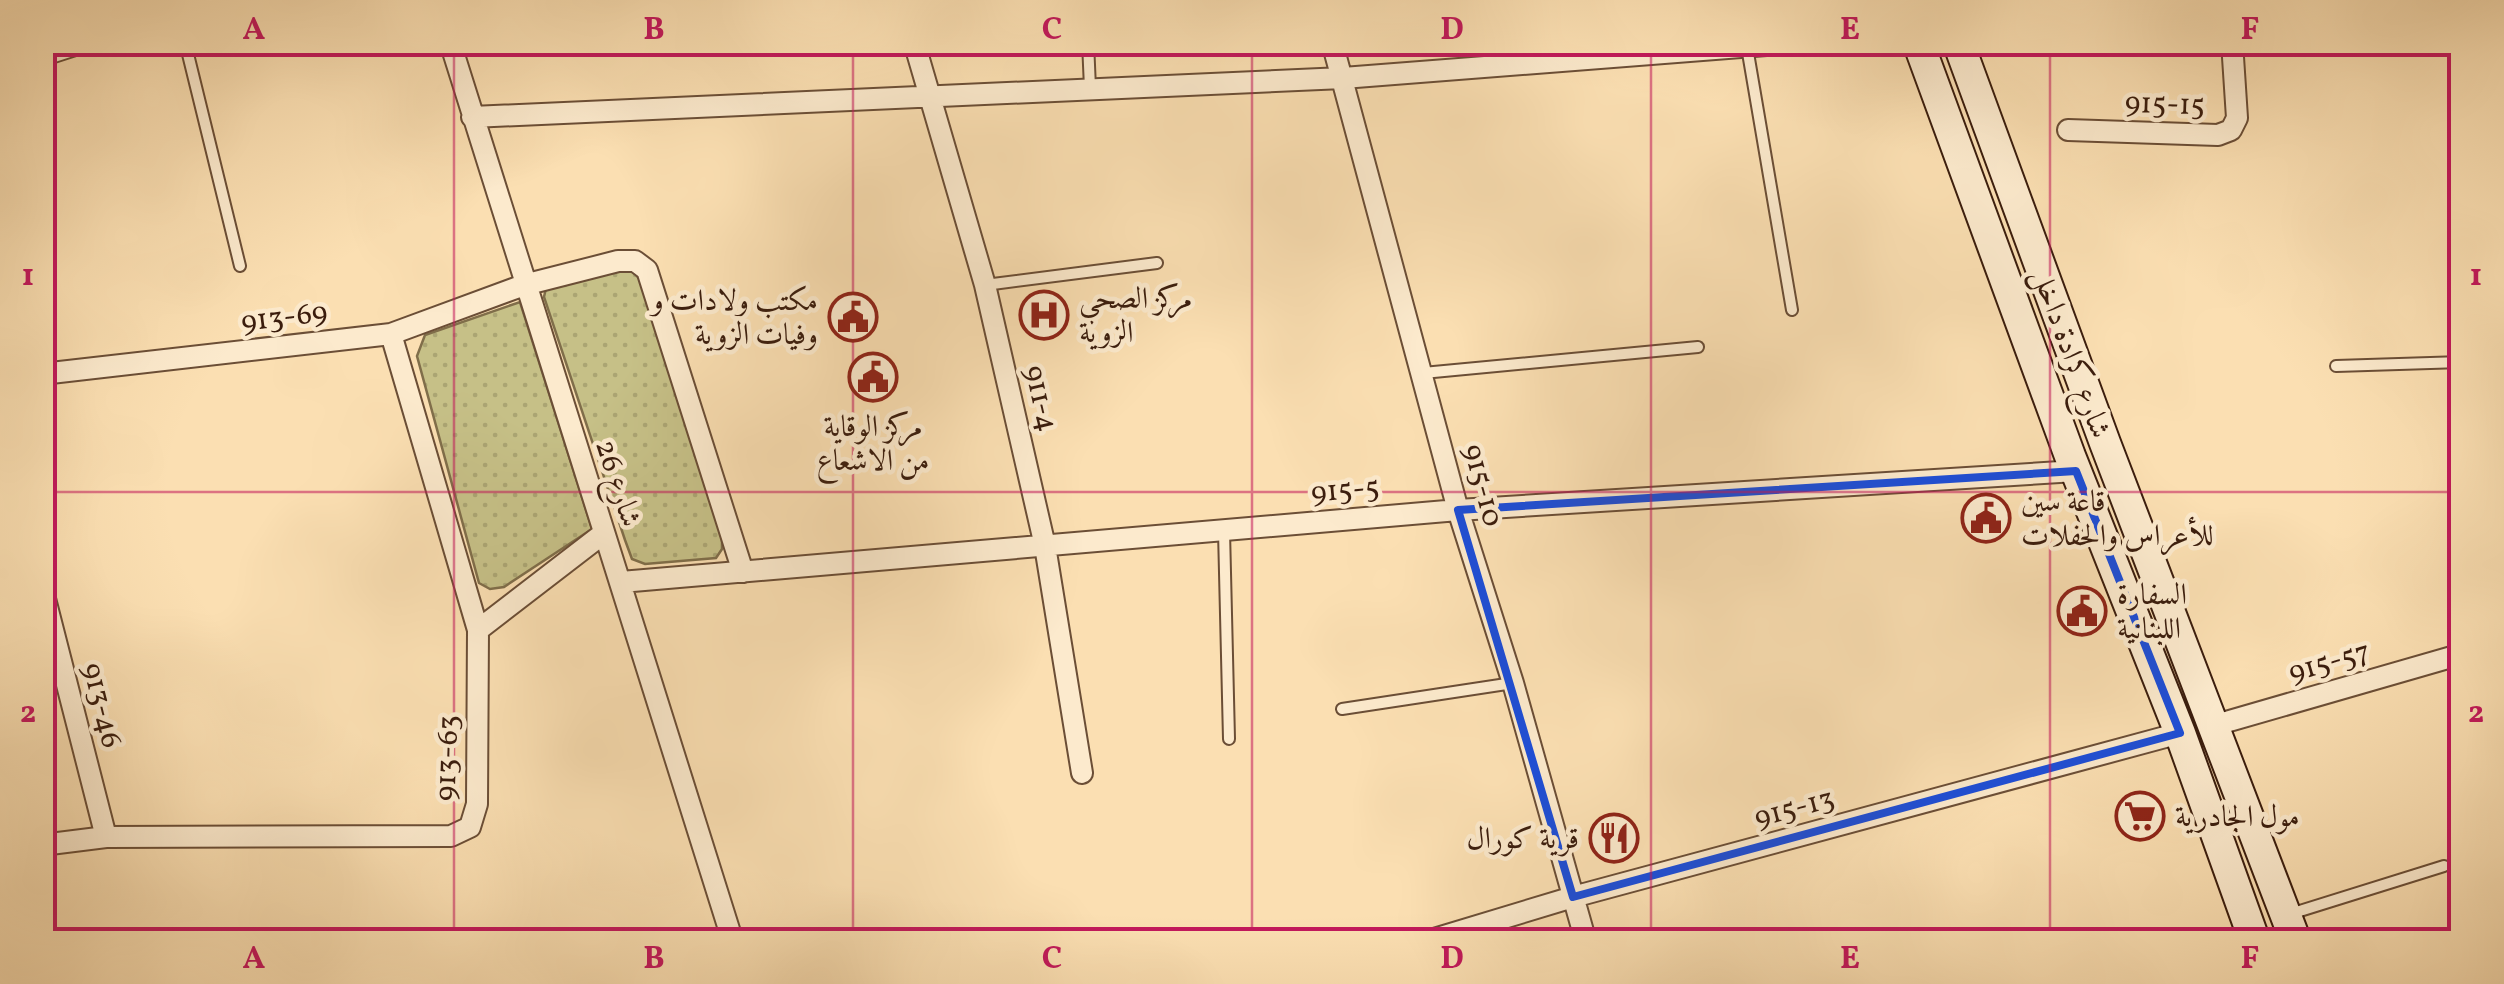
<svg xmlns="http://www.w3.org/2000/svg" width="2504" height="984" font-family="Vollkorn,Amiri,serif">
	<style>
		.green { fill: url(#green-dots); stroke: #806e4a; stroke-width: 2.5 }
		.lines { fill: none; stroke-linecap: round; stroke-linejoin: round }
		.service-casing { stroke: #6b4e36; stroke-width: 14 }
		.minor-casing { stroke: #6b4e36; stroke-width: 24 }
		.tertiary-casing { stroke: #6b4e36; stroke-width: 29 }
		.secondary-casing { stroke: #3b1d0d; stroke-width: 34 }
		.service { stroke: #fceacd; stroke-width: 10 }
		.minor { stroke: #fceacd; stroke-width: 20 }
		.tertiary { stroke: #fceacd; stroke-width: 25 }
		.secondary { stroke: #fceacd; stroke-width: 30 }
		.marked { fill: none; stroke: #1d4ed8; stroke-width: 8; stroke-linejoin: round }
		.grid { fill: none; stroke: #c2185b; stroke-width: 2.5; stroke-opacity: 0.55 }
		.labels { text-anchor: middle; stroke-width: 9; stroke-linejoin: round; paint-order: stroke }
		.street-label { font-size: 30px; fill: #3b1d0d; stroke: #fceacd }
		.poi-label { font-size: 30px; fill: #3b1d0d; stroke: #fceacd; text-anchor: start }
		.neatline { fill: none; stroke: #c2185b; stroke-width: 4 }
		.grid-label { font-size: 32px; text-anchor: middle; font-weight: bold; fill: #c2185b }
	</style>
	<defs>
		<pattern id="green-dots" width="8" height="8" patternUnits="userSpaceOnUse" patternTransform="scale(2.5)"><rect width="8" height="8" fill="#c6c087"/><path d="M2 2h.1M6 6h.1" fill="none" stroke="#aba573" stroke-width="1.8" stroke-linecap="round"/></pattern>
	</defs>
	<rect width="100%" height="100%" fill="#fbdfb2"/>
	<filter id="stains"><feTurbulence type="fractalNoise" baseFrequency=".002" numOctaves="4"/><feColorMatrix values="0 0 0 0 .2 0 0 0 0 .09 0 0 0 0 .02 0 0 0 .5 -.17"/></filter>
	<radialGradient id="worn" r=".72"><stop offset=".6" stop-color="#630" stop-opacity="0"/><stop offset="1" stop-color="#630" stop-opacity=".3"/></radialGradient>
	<path class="green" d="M 618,267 L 632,270 L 641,281 L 722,536 L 722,549 L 716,558 L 645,564 L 632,559 L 625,540 L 544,297 L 546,288 Z
		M 520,302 L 592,529 L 504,587 L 490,589 L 479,583 L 417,356 L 425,335 Z"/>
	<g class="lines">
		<g class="service-casing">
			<path id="service" d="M 185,42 L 240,266
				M 1088,42 L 1090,88
				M 1747,47 L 1792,310
				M 985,285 L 1157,263
				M 2336,366 L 2462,362
				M 1423,373 L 1698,347
				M 1224,531 L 1229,739
				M 1342,709 L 1513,683
				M 2287,915 L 2444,866"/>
		</g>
		<g class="minor-casing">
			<path id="minor" d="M 450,42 L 733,942
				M 914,42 L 985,285 L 1045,546 L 1082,773
				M 1332,42 L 1458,510 L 1513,683 L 1586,942
				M 472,117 L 1343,78 L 1806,42
				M 2068,130 L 2218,135 L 2231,130 L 2237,118 L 2232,42
				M 42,374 L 391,334 L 524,285 L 618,261 L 635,261 L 647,270 L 743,572
				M 621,582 L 1458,510 L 2076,471
				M 42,587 L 106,837
				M 478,630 L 604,533
				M 2212,726 L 2462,654
				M 42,845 L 106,837 L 451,836 L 470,827 L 477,804 L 478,630 L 391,334
				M 1424,942 L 1573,897 L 2180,733"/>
		</g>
		<g class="tertiary-casing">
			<path id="tertiary" d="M 42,53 L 76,42"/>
		</g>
		<g class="secondary-casing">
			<path id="secondary" d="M 1918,42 L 2070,456 L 2180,733 L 2255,942
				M 1958,42 L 2105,443 L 2296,942"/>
		</g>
		<use href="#service" class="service"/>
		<use href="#minor" class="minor"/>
		<use href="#tertiary" class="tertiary"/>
		<use href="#secondary" class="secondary"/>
	</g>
	<path class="marked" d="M 2076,471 L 2180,733 L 1573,897 L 1458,510 Z"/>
	<path class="grid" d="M 454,42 L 454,942M 853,42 L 853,942M 1252,42 L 1252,942M 1651,42 L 1651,942M 2050,42 L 2050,942M 42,492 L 2462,492"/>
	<defs>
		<g id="hospital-ring" transform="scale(2.5)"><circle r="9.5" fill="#fceacd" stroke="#8f2418" stroke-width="1.5"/><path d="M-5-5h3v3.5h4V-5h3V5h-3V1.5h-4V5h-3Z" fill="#8f2418"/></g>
		<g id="civic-ring" transform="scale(2.5)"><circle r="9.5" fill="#fceacd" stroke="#8f2418" stroke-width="1.5"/><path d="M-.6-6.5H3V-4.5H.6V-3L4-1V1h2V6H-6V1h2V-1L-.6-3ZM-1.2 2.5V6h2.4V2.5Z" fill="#8f2418"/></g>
		<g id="supermarket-ring" transform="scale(2.5)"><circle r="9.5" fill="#fceacd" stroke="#8f2418" stroke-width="1.5"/><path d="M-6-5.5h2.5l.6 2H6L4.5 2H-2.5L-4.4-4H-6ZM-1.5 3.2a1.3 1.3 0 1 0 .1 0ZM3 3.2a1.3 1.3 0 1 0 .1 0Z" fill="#8f2418"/></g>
		<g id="restaurant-ring" transform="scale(2.5)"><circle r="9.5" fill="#fceacd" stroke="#8f2418" stroke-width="1.5"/><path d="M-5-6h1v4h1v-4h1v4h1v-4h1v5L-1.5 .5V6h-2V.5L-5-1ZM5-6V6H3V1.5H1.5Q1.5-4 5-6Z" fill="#8f2418"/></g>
	</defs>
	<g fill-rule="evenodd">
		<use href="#hospital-ring" x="1044" y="315"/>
		<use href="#civic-ring" x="853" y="317"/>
		<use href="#civic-ring" x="873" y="377"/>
		<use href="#civic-ring" x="1986" y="518"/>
		<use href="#civic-ring" x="2082" y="611"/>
		<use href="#supermarket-ring" x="2140" y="816"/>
		<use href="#restaurant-ring" x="1614" y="838"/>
	</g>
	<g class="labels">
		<g class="street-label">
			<text transform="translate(2165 103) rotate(2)" y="10">915-15</text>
			<text transform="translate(284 316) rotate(-7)" y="10">913-69</text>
			<text transform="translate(2072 353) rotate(70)" y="10">شارع كرادة داخل</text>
			<text transform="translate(1042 398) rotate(77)" y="10">911-4</text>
			<text transform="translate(619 483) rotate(72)" y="10">شارع 26</text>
			<text transform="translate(1484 485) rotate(75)" y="10">915-10</text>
			<text transform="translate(1345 489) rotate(-5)" y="10">915-5</text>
			<text transform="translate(2329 661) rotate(-16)" y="10">915-57</text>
			<text transform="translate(103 705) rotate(76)" y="10">913-46</text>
			<text transform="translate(446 758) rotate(-88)" y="10">913-63</text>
			<text transform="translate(1794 807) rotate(-15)" y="10">915-13</text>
		</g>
		<g class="poi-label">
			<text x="1079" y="308">مركز الصحي<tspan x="1079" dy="34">الزوية</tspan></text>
			<text x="818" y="310" text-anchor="end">مكتب ولادات و<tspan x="818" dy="34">وفيات الزوية</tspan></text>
			<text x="873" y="436" text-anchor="middle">مركز الوقاية<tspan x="873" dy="34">من الاشعاع</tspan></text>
			<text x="2021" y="511">قاعة سين<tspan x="2021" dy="34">للأعراس والحفلات</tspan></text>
			<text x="2117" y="604">السفارة<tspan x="2117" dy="34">اللبنانية</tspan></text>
			<text x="2175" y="826">مول الجادرية</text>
			<text x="1579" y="848" text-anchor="end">قرية كورال</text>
		</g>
	</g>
	<rect width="2504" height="984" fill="none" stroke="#fbdfb2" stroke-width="110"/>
	<rect x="55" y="55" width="2394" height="874" class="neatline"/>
	<g class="grid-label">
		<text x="254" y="39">A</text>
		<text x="654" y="39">B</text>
		<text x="1052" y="39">C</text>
		<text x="1452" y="39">D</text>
		<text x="1850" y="39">E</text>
		<text x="2250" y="39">F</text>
		<text x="28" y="285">1</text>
		<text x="2476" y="285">1</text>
		<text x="28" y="722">2</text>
		<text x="2476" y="722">2</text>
		<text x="254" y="968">A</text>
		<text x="654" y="968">B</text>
		<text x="1052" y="968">C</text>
		<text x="1452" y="968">D</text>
		<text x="1850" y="968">E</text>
		<text x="2250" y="968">F</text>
	</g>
	<rect width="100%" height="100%" filter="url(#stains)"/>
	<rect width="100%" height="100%" fill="url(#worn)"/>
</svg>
